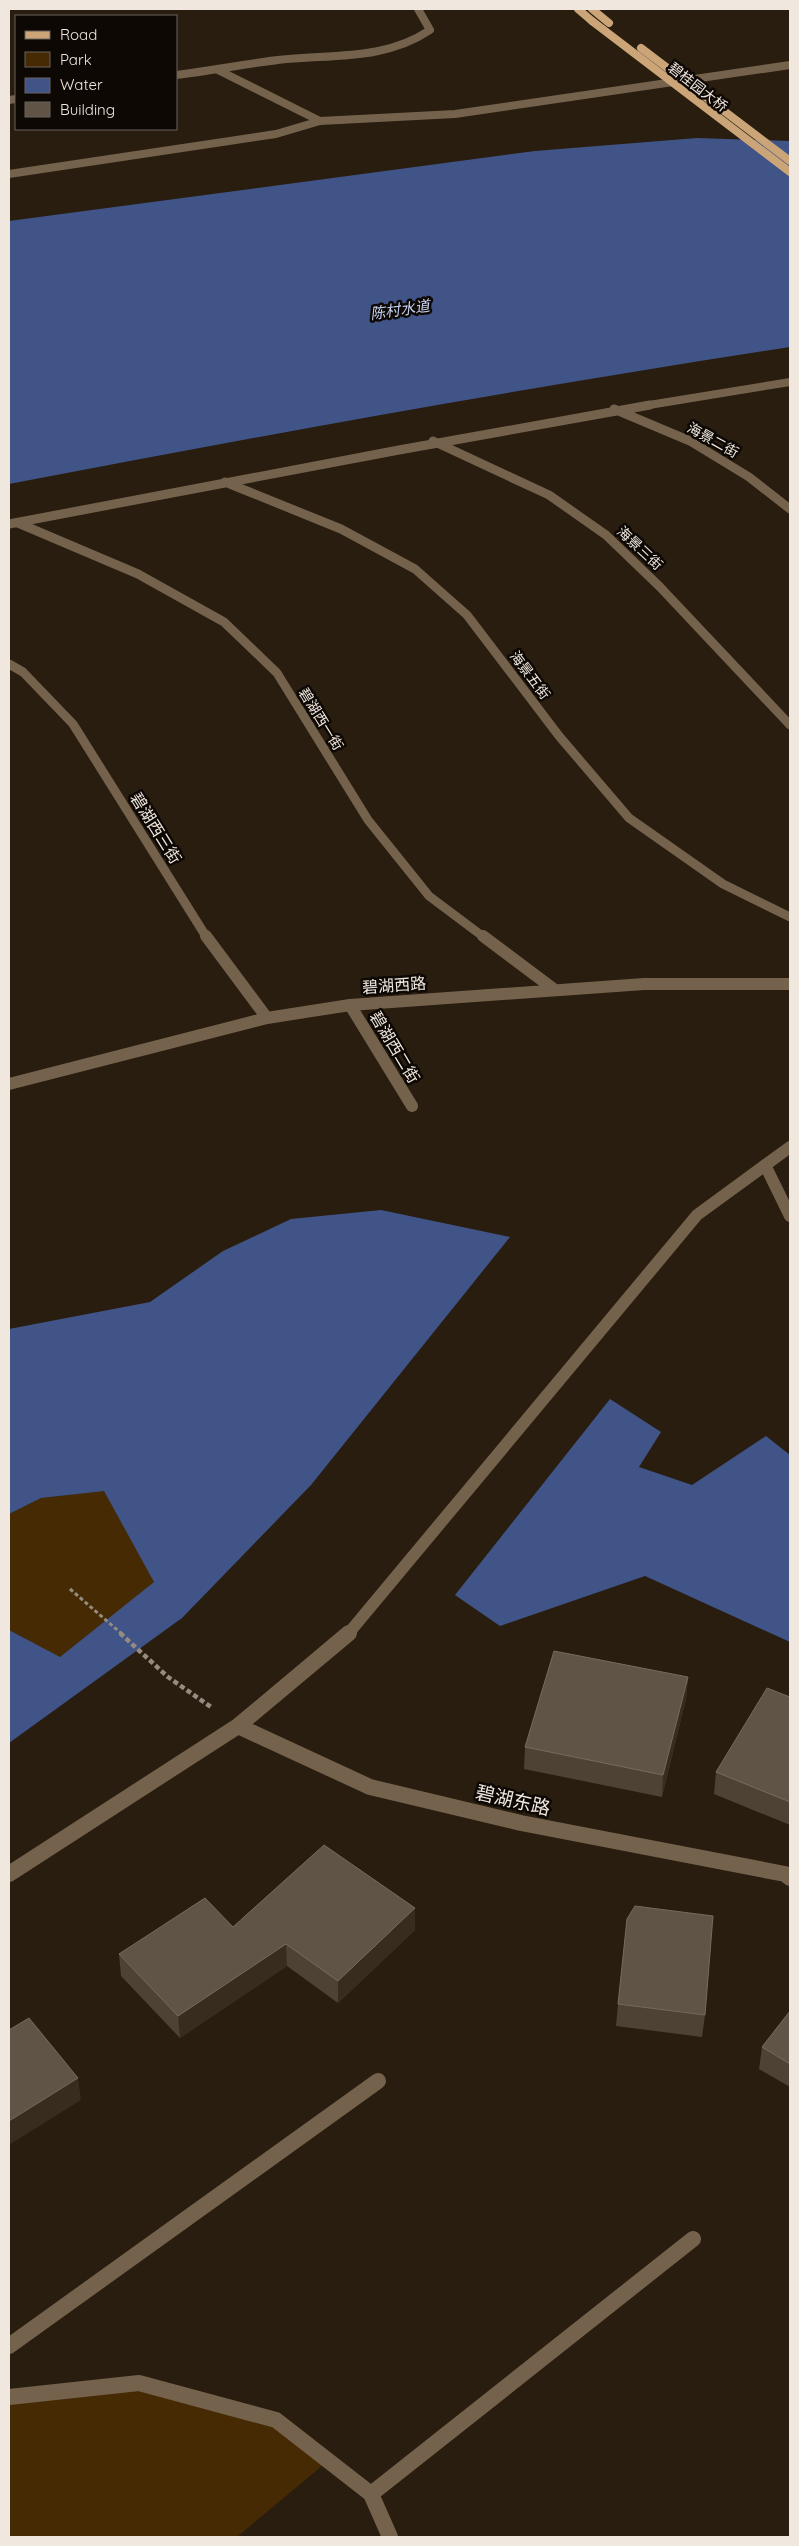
<svg xmlns="http://www.w3.org/2000/svg" width="799" height="2546" font-family="Quicksand,'Noto Sans SC',sans-serif">
	<style>
		.green { fill: #452a03 }
		.water { fill: #405488 }
		.lines { fill: none; stroke-linecap: round; stroke-linejoin: round }
		.path-far1 { stroke: #958c81; stroke-width: 3; stroke-dasharray: 4 2.5; stroke-linecap: butt }
		.path { stroke: #958c81; stroke-width: 4.5; stroke-dasharray: 5 3; stroke-linecap: butt }
		.minor-far3 { stroke: #74624c; stroke-width: 8 }
		.minor-far2 { stroke: #74624c; stroke-width: 9 }
		.minor-far1 { stroke: #74624c; stroke-width: 12 }
		.minor { stroke: #74624c; stroke-width: 16 }
		.major { stroke: #cba578; stroke-width: 8 }
		.major-bridge { stroke: #cba578; stroke-width: 8 }
		.wall { fill: #4e4235 }
		.shaded-wall { fill: #382c1e }
		.building { fill: #605447; stroke: #766b5f }
		.labels { text-anchor: middle; stroke-width: 5; stroke-linejoin: round; paint-order: stroke }
		.far-street-label { font-size: 14px; fill: #f0e8df; stroke: #0d0804 }
		.far-water-label { font-size: 15px; font-style: italic; fill: #c6d4f4; stroke: #0d0804 }
		.street-label { font-size: 16px; fill: #f0e8df; stroke: #0d0804 }
		.near-street-label { font-size: 19px; fill: #f0e8df; stroke: #0d0804 }
	</style>
	<rect width="100%" height="100%" fill="#281d0f"/>
	<path class="green" d="M 104,1490 L 155,1582 L 60,1658 L 9,1630 L 9,1514 L 41,1498 Z
		M 139,2383 L 276,2420 L 328,2461 L 237,2537 L 9,2537 L 9,2397 Z"/>
	<path class="water" d="M 697,138 L 790,141 L 790,347 C 529,387 269,434 9,484 L 9,221 L 535,151 Z
		M 381,1210 L 510,1237 L 311,1485 L 182,1618 L 9,1743 L 9,1630 L 60,1657 L 154,1582 L 104,1491 L 41,1498 L 9,1514 L 9,1329 L 150,1302 L 223,1251 L 291,1219 Z
		M 610,1399 L 661,1432 L 639,1467 L 692,1485 L 766,1436 L 790,1455 L 790,1642 L 645,1576 L 500,1626 L 455,1595 Z"/>
	<g class="lines">
		<path class="path-far1" d="M 70,1589 L 122,1634"/>
		<path class="path" d="M 120,1633 L 168,1677 L 211,1707"/>
		<path class="minor-far3" d="M 218,70 L 320,121
			M 176,75 C 210,71 244,64 278,60 C 331,54 384,61 430,30 L 418,9
			M 9,100 L 16,99
			M 9,174 L 276,134 L 320,121 L 455,114 L 790,65
			M 643,406 L 790,382"/>
		<path class="minor-far2" d="M 614,409 L 690,441 L 749,477 L 790,509
			M 433,441 L 549,495 L 606,535 L 660,587 L 790,725
			M 225,482 L 341,529 L 415,569 L 467,615 L 559,736 L 629,818 L 723,884 L 790,917
			M 18,523 L 138,574 L 224,622 L 277,673 L 368,820 L 429,896 L 485,938
			M 9,524 L 399,450 L 650,405
			M 9,664 L 23,672 L 73,724 L 207,938"/>
		<path class="minor-far1" d="M 206,936 L 267,1018
			M 483,936 L 555,990
			M 350,1005 L 412,1106
			M 9,1084 L 267,1018 L 350,1005 L 644,984 L 790,984
			M 765,1165 L 790,1216
			M 348,1634 L 697,1215 L 790,1147"/>
		<path class="minor" d="M 238,1726 L 370,1787 L 521,1823 L 785,1874 L 790,1878
			M 9,1874 L 238,1726 L 349,1633
			M 9,2346 L 378,2081
			M 9,2397 L 139,2383 L 276,2420 L 371,2494 L 390,2537
			M 371,2494 L 693,2239"/>
		<path class="major" d="M 578,9 L 592,21
			M 592,9 L 609,23"/>
		<path class="major-bridge" d="M 592,21 L 790,172
			M 641,48 L 790,161"/>
	</g>
	<path class="wall" d="M 688,1677 L 686,1699 L 662,1797 L 524,1769 L 525,1747 Z
		M 790,1697 L 790,1825 L 714,1794 L 716,1772 Z
		M 233,1927 L 415,1930 L 338,2003 L 287,1966 L 180,2038 L 121,1976 L 119,1954 Z
		M 618,2004 L 705,2015 L 702,2037 L 616,2026 Z
		M 790,2011 L 790,2087 L 759,2069 L 762,2047 Z"/>
	<path class="shaded-wall" d="M 688,1677 L 686,1699 L 662,1797 L 663,1775 Z
		M 415,1908 L 415,1930 L 338,2003 L 338,1981 Z
		M 286,1944 L 287,1966 L 180,2038 L 178,2016 Z
		M 78,2078 L 81,2100 L 9,2145 L 9,2121 Z"/>
	<path class="building" d="M 554,1651 L 688,1677 L 663,1775 L 525,1747 Z
		M 767,1688 L 790,1697 L 790,1802 L 716,1772 Z
		M 324,1845 L 415,1908 L 338,1981 L 286,1944 L 178,2016 L 119,1954 L 205,1898 L 233,1927 Z
		M 635,1906 L 713,1916 L 705,2015 L 618,2004 L 627,1919 Z
		M 790,2011 L 790,2064 L 762,2047 Z
		M 29,2018 L 78,2078 L 9,2121 L 9,2030 Z"/>
	<g class="labels">
		<g class="far-street-label">
			<text transform="translate(698 87) rotate(38)" y="5">碧桂园大桥</text>
			<text transform="translate(713 440) rotate(29)" y="5">海景二街</text>
			<text transform="translate(640 548) rotate(43)" y="5">海景三街</text>
			<text transform="translate(530 675) rotate(53)" y="5">海景五街</text>
			<text transform="translate(321 719) rotate(58)" y="5">碧湖西一街</text>
		</g>
		<g class="far-water-label">
			<text transform="translate(400 310) rotate(-8)" y="5">陈村水道</text>
		</g>
		<g class="street-label">
			<text transform="translate(156 828) rotate(58)" y="6">碧湖西三街</text>
			<text transform="translate(394 985) rotate(-4)" y="6">碧湖西路</text>
			<text transform="translate(395 1047) rotate(59)" y="6">碧湖西二街</text>
		</g>
		<g class="near-street-label">
			<text transform="translate(513 1800) rotate(13)" y="7">碧湖东路</text>
		</g>
	</g>
	<rect width="799" height="2546" fill="none" stroke="#f0e8df" stroke-width="20"/>
	<rect x="15" y="15" width="162" height="115" fill="#0d0804" stroke="#68625c"/>
	<rect x="25" y="31" width="25" height="8" fill="#cba578" stroke="#68625c"/>
	<text x="60" y="40" font-size="15" fill="#f0e8df">Road</text>
	<rect x="25" y="52" width="25" height="15" fill="#452a03" stroke="#68625c"/>
	<text x="60" y="65" font-size="15" fill="#f0e8df">Park</text>
	<rect x="25" y="78" width="25" height="15" fill="#405488" stroke="#68625c"/>
	<text x="60" y="90" font-size="15" fill="#f0e8df">Water</text>
	<rect x="25" y="102" width="25" height="15" fill="#605447" stroke="#68625c"/>
	<text x="60" y="115" font-size="15" fill="#f0e8df">Building</text>
</svg>
